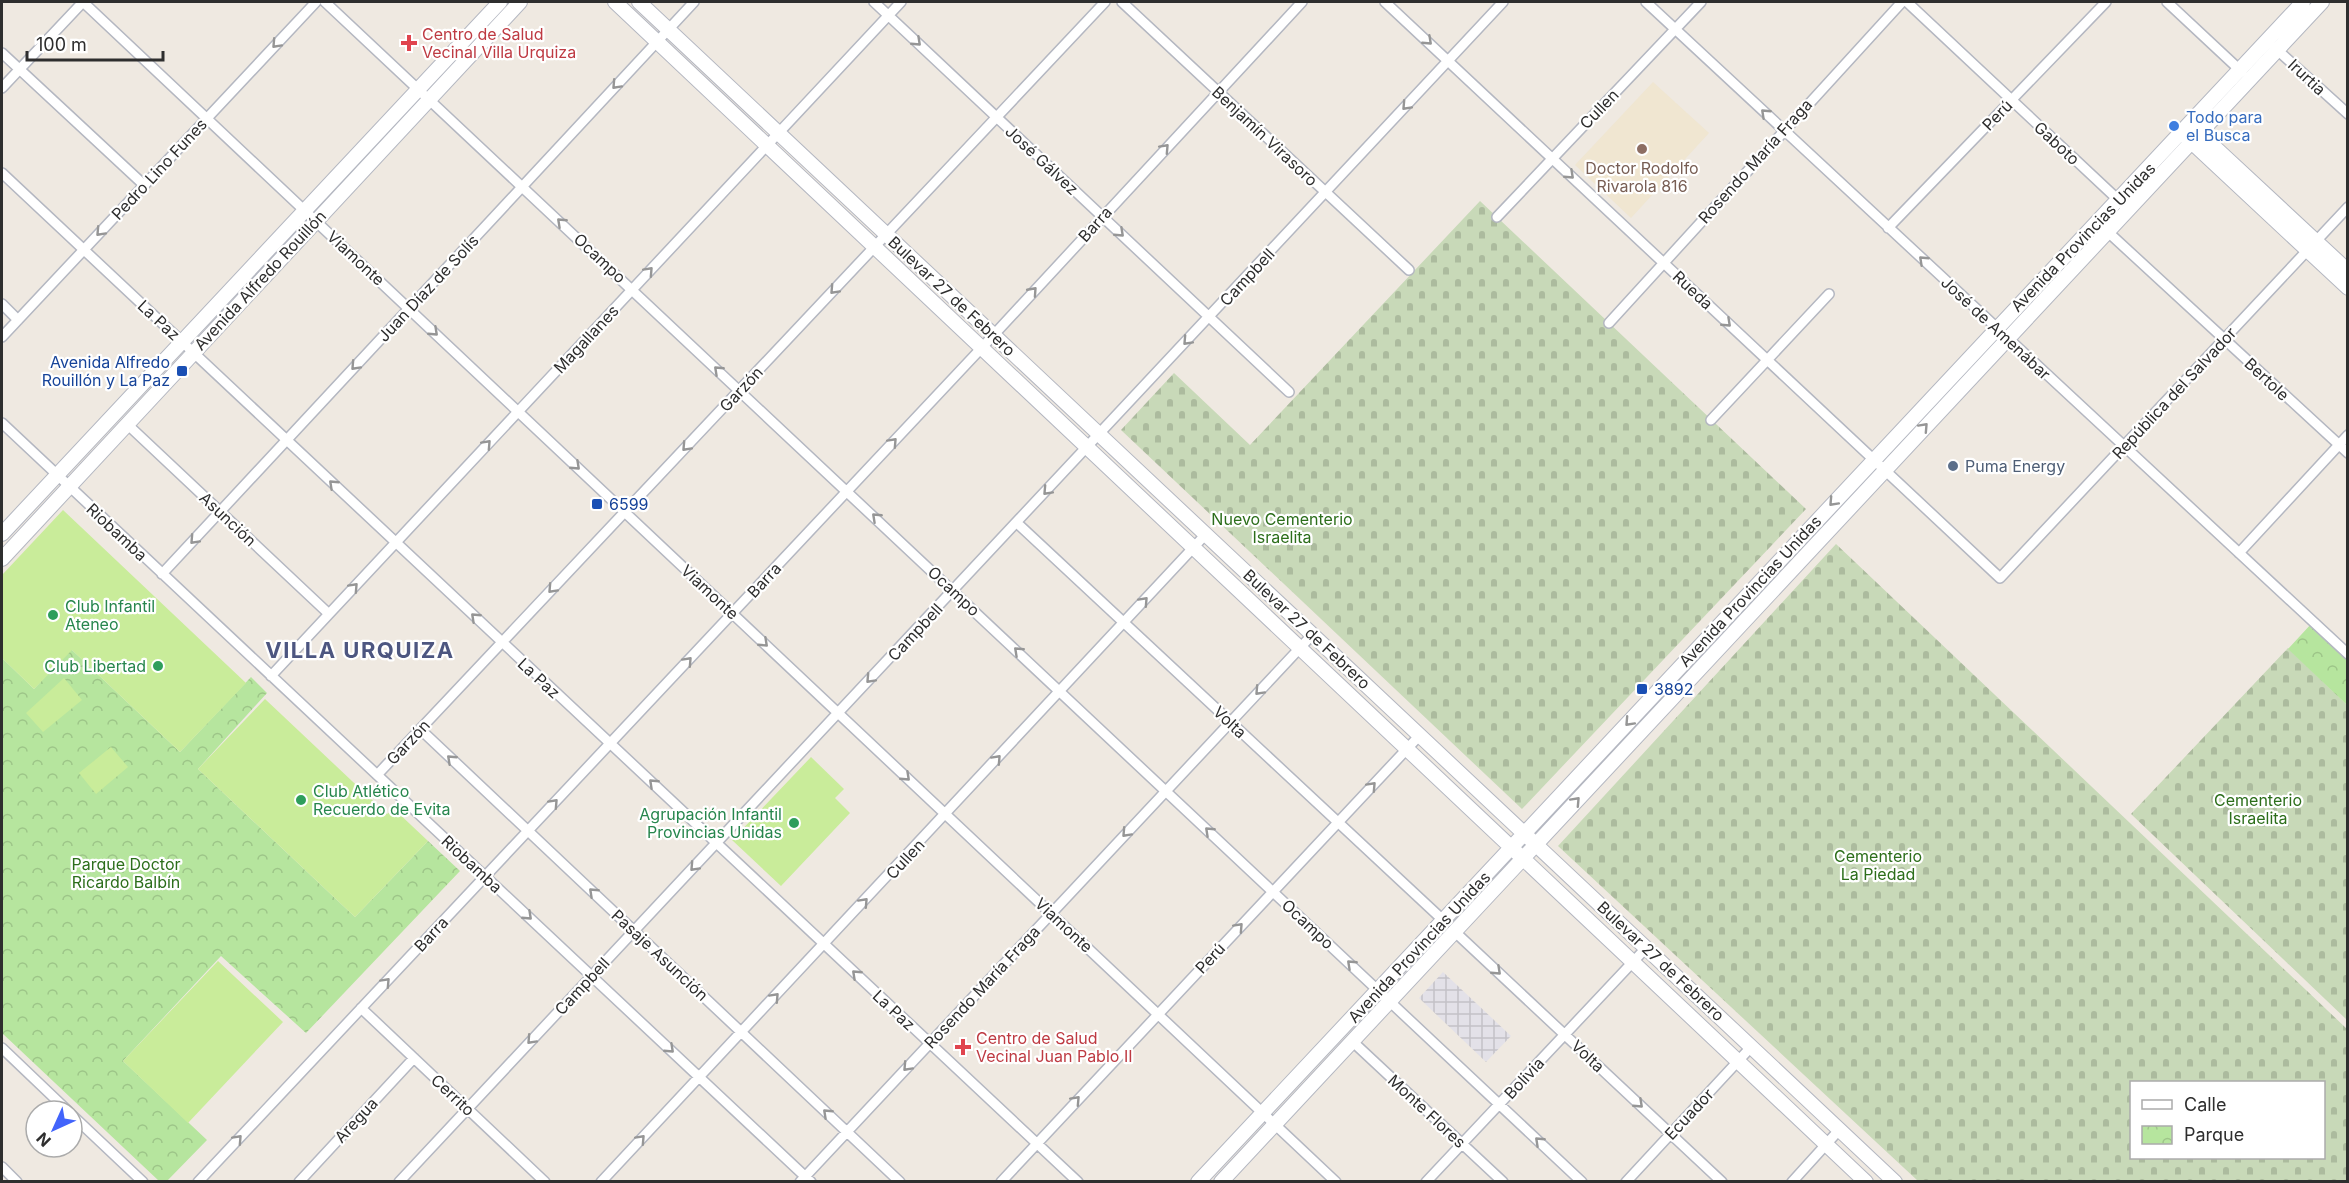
<svg xmlns="http://www.w3.org/2000/svg" width="2349" height="1183" font-family="Inter,sans-serif">
	<style>
		.industrial { fill: url(#industrial-grid) }
		.education { fill: #f0e6d1 }
		.cemetery { fill: url(#cemetery-stones); fill-rule: evenodd }
		.park { fill: url(#park-crowns) }
		.pitch { fill: #c9ec9a }
		.lines { fill: none; stroke-linecap: round; stroke-linejoin: round }
		.street-casing { stroke: #b4b7c1; stroke-width: 12 }
		.secondary-casing { stroke: #b4b7c1; stroke-width: 16 }
		.street { stroke: #fff; stroke-width: 9 }
		.secondary { stroke: #fff; stroke-width: 14 }
		.oneway { stroke: #969696 }
		.health-dot { fill: #e0444e; stroke: #fff; stroke-width: 2 }
		.shop-dot { fill: #3f7fe0; stroke: #fff; stroke-width: 2 }
		.education-dot { fill: #8d6e63; stroke: #fff; stroke-width: 2 }
		.transit-dot { fill: #1a4fb4; stroke: #fff; stroke-width: 2 }
		.service-dot { fill: #5c6f8a; stroke: #fff; stroke-width: 2 }
		.leisure-dot { fill: #2e9e5b; stroke: #fff; stroke-width: 2 }
		.labels { text-anchor: middle; stroke-width: 4.5; stroke-linejoin: round; paint-order: stroke }
		.health-label { font-size: 16px; fill: #be3a42; stroke: #fff; text-anchor: start }
		.street-label { font-size: 16px; fill: #2e2e2e; stroke: #fff }
		.shop-label { font-size: 16px; fill: #366cbe; stroke: #fff; text-anchor: start }
		.education-label { font-size: 16px; fill: #785e54; stroke: #fff }
		.transit-label { font-size: 16px; fill: #164399; stroke: #fff; text-anchor: start }
		.service-label { font-size: 16px; fill: #4e5e75; stroke: #fff; text-anchor: start }
		.park-label { font-size: 16px; fill: #2c6e1b; stroke: #fff }
		.leisure-label { font-size: 16px; fill: #27864d; stroke: #fff; text-anchor: start }
		.district-label { font-size: 22px; font-weight: bold; letter-spacing: 1.5px; fill: #4d5680; stroke: #fff }
	</style>
	<defs>
		<pattern id="industrial-grid" width="8" height="8" patternUnits="userSpaceOnUse" patternTransform="scale(1.5)"><rect width="8" height="8" fill="#e3e1e8"/><path d="M0 4h8M4 0v8" fill="none" stroke="#c3c1c7"/></pattern>
		<pattern id="cemetery-stones" width="16" height="16" patternUnits="userSpaceOnUse" patternTransform="scale(1.5)"><rect width="16" height="16" fill="#c8d9b8"/><path d="M2 7V4a2 2 0 0 1 4 0v3zM10 15v-3a2 2 0 0 1 4 0v3z" fill="#acbb9e"/></pattern>
		<pattern id="park-crowns" width="20" height="18" patternUnits="userSpaceOnUse" patternTransform="scale(1.5)"><rect width="20" height="18" fill="#b6e59e"/><path d="M2 6a3 3 0 1 1 6 0M12 15a3 3 0 1 1 6 0" fill="none" stroke="#9dc588"/></pattern>
	</defs>
	<rect width="100%" height="100%" fill="#efe9e1"/>
	<path class="industrial" d="M 1443,972 L 1511,1036 L 1486,1062 L 1419,998 Z"/>
	<path class="education" d="M 1653,82 L 1709,133 L 1631,218 L 1575,165 Z"/>
	<path class="cemetery" d="M 1480,201 L 1806,509 L 1522,809 L 1121,430 L 1174,373 L 1250,445 Z
		M 1836,544 L 2347,1029 L 2347,1181 L 1918,1181 L 1558,846 ZM 2324,1082 L 2324,1158 L 2132,1158 L 2132,1082 Z
		M 2288,648 L 2347,705 L 2347,1020 L 2131,814 Z"/>
	<path class="park" d="M 2312,623 L 2347,656 L 2347,705 L 2288,649 Z
		M 71,649 L 180,752 L 251,677 L 267,693 L 198,769 L 355,917 L 428,841 L 460,871 L 306,1033 L 221,956 L 123,1061 L 207,1140 L 167,1181 L 159,1181 L 2,1033 L 2,658 L 34,689 Z"/>
	<path class="pitch" d="M 63,510 L 246,683 L 180,752 L 72,650 L 34,689 L 2,658 L 2,575 Z
		M 64,678 L 82,700 L 43,732 L 26,713 Z
		M 265,699 L 387,814 L 394,809 L 428,841 L 355,917 L 198,769 Z
		M 111,747 L 128,767 L 96,794 L 79,773 Z
		M 811,757 L 844,789 L 835,798 L 850,813 L 781,886 L 732,840 Z
		M 218,961 L 283,1022 L 188,1123 L 123,1061 Z"/>
	<g class="lines">
		<g class="street-casing">
			<path id="street" d="M 83,2 L 1336,1182
				M 325,2 L 1582,1182
				M 874,2 L 1289,392
				M 1122,2 L 1409,270
				M 1385,2 L 2000,578 L 2348,207
				M 1646,2 L 2348,654
				M 1907,2 L 2129,210
				M 2167,2 L 2242,72
				M 2274,47 L 2348,114
				M 2,53 L 144,185
				M 2,88 L 83,2
				M 2,173 L 1078,1182
				M 1497,217 L 1701,2
				M 1888,228 L 2106,2
				M 2108,232 L 2348,453
				M 2,304 L 18,320
				M 1609,323 L 1902,2
				M 2,337 L 316,2
				M 1711,420 L 1829,294
				M 2,423 L 811,1182
				M 127,424 L 329,614
				M 1017,523 L 1444,921
				M 2239,553 L 2348,435
				M 162,574 L 694,2
				M 271,676 L 901,2
				M 420,729 L 900,1182
				M 377,775 L 1105,2
				M 1454,931 L 1722,1182
				M 361,1008 L 545,1182
				M 1352,1041 L 1503,1182
				M 2,1048 L 68,1111
				M 72,1115 L 143,1182
				M 2,1167 L 17,1182
				M 198,1182 L 989,340 L 1302,2
				M 299,1182 L 414,1058
				M 399,1182 L 1503,2
				M 601,1182 L 1206,534
				M 800,1182 L 1313,634
				M 1001,1182 L 1420,735
				M 1426,1182 L 1646,948
				M 1626,1182 L 1752,1046
				M 1792,1182 L 1840,1129"/>
		</g>
		<g class="secondary-casing">
			<path id="secondary" d="M 615,2 L 1866,1182
				M 639,2 L 1895,1182
				M 2194,128 L 2348,271
				M 2186,137 L 2348,288
				M 2,534 L 500,2
				M 2,559 L 520,2
				M 1198,1182 L 2303,2
				M 1221,1182 L 2322,2"/>
		</g>
		<use href="#street" class="street"/>
		<use href="#secondary" class="secondary"/>
	</g>
	<defs><path id="oneway-chevron" d="M-2-3.5L2.5 0L-2 3.5" fill="none" stroke-width="1.6" stroke-linecap="round" stroke-linejoin="round" transform="scale(1.5)"/></defs>
	<g class="oneway">
		<use href="#oneway-chevron" transform="translate(1428 41) rotate(43)"/>
		<use href="#oneway-chevron" transform="translate(917 42) rotate(43)"/>
		<use href="#oneway-chevron" transform="translate(276 44) rotate(133)"/>
		<use href="#oneway-chevron" transform="translate(616 85) rotate(133)"/>
		<use href="#oneway-chevron" transform="translate(1406 106) rotate(133)"/>
		<use href="#oneway-chevron" transform="translate(1765 113) rotate(-137)"/>
		<use href="#oneway-chevron" transform="translate(1165 148) rotate(-47)"/>
		<use href="#oneway-chevron" transform="translate(1570 175) rotate(43)"/>
		<use href="#oneway-chevron" transform="translate(561 222) rotate(-137)"/>
		<use href="#oneway-chevron" transform="translate(100 232) rotate(133)"/>
		<use href="#oneway-chevron" transform="translate(1120 233) rotate(43)"/>
		<use href="#oneway-chevron" transform="translate(1923 260) rotate(-137)"/>
		<use href="#oneway-chevron" transform="translate(649 271) rotate(-47)"/>
		<use href="#oneway-chevron" transform="translate(834 290) rotate(133)"/>
		<use href="#oneway-chevron" transform="translate(1033 291) rotate(-48)"/>
		<use href="#oneway-chevron" transform="translate(1727 323) rotate(43)"/>
		<use href="#oneway-chevron" transform="translate(434 332) rotate(43)"/>
		<use href="#oneway-chevron" transform="translate(1187 341) rotate(133)"/>
		<use href="#oneway-chevron" transform="translate(355 366) rotate(133)"/>
		<use href="#oneway-chevron" transform="translate(718 370) rotate(-137)"/>
		<use href="#oneway-chevron" transform="translate(1924 427) rotate(-47)"/>
		<use href="#oneway-chevron" transform="translate(893 442) rotate(-47)"/>
		<use href="#oneway-chevron" transform="translate(487 444) rotate(-47)"/>
		<use href="#oneway-chevron" transform="translate(686 447) rotate(133)"/>
		<use href="#oneway-chevron" transform="translate(576 466) rotate(43)"/>
		<use href="#oneway-chevron" transform="translate(333 484) rotate(-137)"/>
		<use href="#oneway-chevron" transform="translate(1047 491) rotate(133)"/>
		<use href="#oneway-chevron" transform="translate(1833 502) rotate(133)"/>
		<use href="#oneway-chevron" transform="translate(876 517) rotate(-137)"/>
		<use href="#oneway-chevron" transform="translate(194 540) rotate(133)"/>
		<use href="#oneway-chevron" transform="translate(354 587) rotate(-47)"/>
		<use href="#oneway-chevron" transform="translate(552 589) rotate(133)"/>
		<use href="#oneway-chevron" transform="translate(1144 601) rotate(-47)"/>
		<use href="#oneway-chevron" transform="translate(475 617) rotate(-137)"/>
		<use href="#oneway-chevron" transform="translate(764 643) rotate(43)"/>
		<use href="#oneway-chevron" transform="translate(1018 651) rotate(-137)"/>
		<use href="#oneway-chevron" transform="translate(688 661) rotate(-47)"/>
		<use href="#oneway-chevron" transform="translate(870 679) rotate(133)"/>
		<use href="#oneway-chevron" transform="translate(1259 691) rotate(133)"/>
		<use href="#oneway-chevron" transform="translate(1629 722) rotate(133)"/>
		<use href="#oneway-chevron" transform="translate(451 759) rotate(-137)"/>
		<use href="#oneway-chevron" transform="translate(997 759) rotate(-47)"/>
		<use href="#oneway-chevron" transform="translate(906 777) rotate(43)"/>
		<use href="#oneway-chevron" transform="translate(653 783) rotate(-137)"/>
		<use href="#oneway-chevron" transform="translate(1372 786) rotate(-47)"/>
		<use href="#oneway-chevron" transform="translate(1576 801) rotate(-47)"/>
		<use href="#oneway-chevron" transform="translate(554 803) rotate(-47)"/>
		<use href="#oneway-chevron" transform="translate(1209 831) rotate(-137)"/>
		<use href="#oneway-chevron" transform="translate(1126 833) rotate(133)"/>
		<use href="#oneway-chevron" transform="translate(694 867) rotate(133)"/>
		<use href="#oneway-chevron" transform="translate(593 892) rotate(-137)"/>
		<use href="#oneway-chevron" transform="translate(864 902) rotate(-47)"/>
		<use href="#oneway-chevron" transform="translate(528 916) rotate(43)"/>
		<use href="#oneway-chevron" transform="translate(1239 927) rotate(-47)"/>
		<use href="#oneway-chevron" transform="translate(1351 964) rotate(-137)"/>
		<use href="#oneway-chevron" transform="translate(1497 971) rotate(43)"/>
		<use href="#oneway-chevron" transform="translate(856 974) rotate(-137)"/>
		<use href="#oneway-chevron" transform="translate(386 982) rotate(-47)"/>
		<use href="#oneway-chevron" transform="translate(775 997) rotate(-47)"/>
		<use href="#oneway-chevron" transform="translate(531 1040) rotate(133)"/>
		<use href="#oneway-chevron" transform="translate(670 1049) rotate(43)"/>
		<use href="#oneway-chevron" transform="translate(907 1067) rotate(133)"/>
		<use href="#oneway-chevron" transform="translate(1076 1100) rotate(-47)"/>
		<use href="#oneway-chevron" transform="translate(1639 1104) rotate(43)"/>
		<use href="#oneway-chevron" transform="translate(827 1113) rotate(-137)"/>
		<use href="#oneway-chevron" transform="translate(238 1139) rotate(-47)"/>
		<use href="#oneway-chevron" transform="translate(641 1139) rotate(-47)"/>
		<use href="#oneway-chevron" transform="translate(1539 1141) rotate(-137)"/>
	</g>
	<g class="health-dot">
		<path d="M406 34h6v6h6v6h-6v6h-6v-6h-6v-6h6z"/>
		<path d="M960 1038h6v6h6v6h-6v6h-6v-6h-6v-6h6z"/>
	</g>
	<circle class="shop-dot" cx="2174" cy="126" r="6"/>
	<circle class="education-dot" cx="1642" cy="149" r="6"/>
	<g class="transit-dot">
		<rect x="176" y="365" width="12" height="12" rx="3"/>
		<rect x="591" y="498" width="12" height="12" rx="3"/>
		<rect x="1636" y="683" width="12" height="12" rx="3"/>
	</g>
	<circle class="service-dot" cx="1953" cy="466" r="6"/>
	<g class="leisure-dot">
		<circle cx="53" cy="615" r="6"/>
		<circle cx="158" cy="666" r="6"/>
		<circle cx="301" cy="800" r="6"/>
		<circle cx="794" cy="823" r="6"/>
	</g>
	<g class="labels">
		<g class="health-label">
			<text x="422" y="40">Centro de Salud<tspan x="422" dy="18">Vecinal Villa Urquiza</tspan></text>
			<text x="976" y="1044">Centro de Salud<tspan x="976" dy="18">Vecinal Juan Pablo II</tspan></text>
		</g>
		<g class="street-label">
			<text transform="translate(2307 77) rotate(43)" y="6">Irurtia</text>
			<text transform="translate(1599 109) rotate(-46)" y="6">Cullen</text>
			<text transform="translate(1997 115) rotate(-46)" y="6">Perú</text>
			<text transform="translate(1265 136) rotate(43)" y="6">Benjamín Virasoro</text>
			<text transform="translate(2057 143) rotate(43)" y="6">Gaboto</text>
			<text transform="translate(1042 160) rotate(43)" y="6">José Gálvez</text>
			<text transform="translate(1755 161) rotate(-48)" y="6">Rosendo María Fraga</text>
			<text transform="translate(159 169) rotate(-47)" y="6">Pedro Lino Funes</text>
			<text transform="translate(1095 224) rotate(-48)" y="6">Barra</text>
			<text transform="translate(2083 237) rotate(-46)" y="6">Avenida Provincias Unidas</text>
			<text transform="translate(356 258) rotate(43)" y="6">Viamonte</text>
			<text transform="translate(600 258) rotate(43)" y="6">Ocampo</text>
			<text transform="translate(1247 277) rotate(-47)" y="6">Campbell</text>
			<text transform="translate(260 280) rotate(-47)" y="6">Avenida Alfredo Rouillón</text>
			<text transform="translate(428 288) rotate(-47)" y="6">Juan Díaz de Solís</text>
			<text transform="translate(1693 290) rotate(43)" y="6">Rueda</text>
			<text transform="translate(952 296) rotate(43)" y="6">Bulevar 27 de Febrero</text>
			<text transform="translate(159 320) rotate(43)" y="6">La Paz</text>
			<text transform="translate(1996 328) rotate(43)" y="6">José de Amenábar</text>
			<text transform="translate(586 339) rotate(-47)" y="6">Magallanes</text>
			<text transform="translate(2267 379) rotate(43)" y="6">Bertole</text>
			<text transform="translate(741 389) rotate(-47)" y="6">Garzón</text>
			<text transform="translate(2174 393) rotate(-47)" y="6">República del Salvador</text>
			<text transform="translate(228 519) rotate(43)" y="6">Asunción</text>
			<text transform="translate(117 532) rotate(43)" y="6">Riobamba</text>
			<text transform="translate(764 580) rotate(-47)" y="6">Barra</text>
			<text transform="translate(954 591) rotate(43)" y="6">Ocampo</text>
			<text transform="translate(1750 591) rotate(-47)" y="6">Avenida Provincias Unidas</text>
			<text transform="translate(710 592) rotate(43)" y="6">Viamonte</text>
			<text transform="translate(1307 629) rotate(43)" y="6">Bulevar 27 de Febrero</text>
			<text transform="translate(915 632) rotate(-47)" y="6">Campbell</text>
			<text transform="translate(539 678) rotate(43)" y="6">La Paz</text>
			<text transform="translate(1230 722) rotate(43)" y="6">Volta</text>
			<text transform="translate(408 742) rotate(-47)" y="6">Garzón</text>
			<text transform="translate(905 859) rotate(-47)" y="6">Cullen</text>
			<text transform="translate(472 864) rotate(43)" y="6">Riobamba</text>
			<text transform="translate(1308 924) rotate(43)" y="6">Ocampo</text>
			<text transform="translate(1064 925) rotate(43)" y="6">Viamonte</text>
			<text transform="translate(431 934) rotate(-47)" y="6">Barra</text>
			<text transform="translate(1419 947) rotate(-47)" y="6">Avenida Provincias Unidas</text>
			<text transform="translate(660 955) rotate(43)" y="6">Pasaje Asunción</text>
			<text transform="translate(1210 958) rotate(-47)" y="6">Perú</text>
			<text transform="translate(1661 961) rotate(43)" y="6">Bulevar 27 de Febrero</text>
			<text transform="translate(582 986) rotate(-47)" y="6">Campbell</text>
			<text transform="translate(982 987) rotate(-47)" y="6">Rosendo María Fraga</text>
			<text transform="translate(894 1010) rotate(43)" y="6">La Paz</text>
			<text transform="translate(1588 1056) rotate(43)" y="6">Volta</text>
			<text transform="translate(1524 1078) rotate(-47)" y="6">Bolivia</text>
			<text transform="translate(453 1095) rotate(43)" y="6">Cerrito</text>
			<text transform="translate(1427 1111) rotate(43)" y="6">Monte Flores</text>
			<text transform="translate(1689 1114) rotate(-47)" y="6">Ecuador</text>
			<text transform="translate(356 1120) rotate(-47)" y="6">Aregua</text>
		</g>
		<g class="shop-label">
			<text x="2186" y="123">Todo para<tspan x="2186" dy="18">el Busca</tspan></text>
		</g>
		<g class="education-label">
			<text x="1642" y="174">Doctor Rodolfo<tspan x="1642" dy="18">Rivarola 816</tspan></text>
		</g>
		<g class="transit-label">
			<text x="170" y="368" text-anchor="end">Avenida Alfredo<tspan x="170" dy="18">Rouillón y La Paz</tspan></text>
			<text x="609" y="510">6599</text>
			<text x="1654" y="695">3892</text>
		</g>
		<g class="service-label">
			<text x="1965" y="472">Puma Energy</text>
		</g>
		<g class="park-label">
			<text x="1282" y="525">Nuevo Cementerio<tspan x="1282" dy="18">Israelita</tspan></text>
			<text x="2258" y="806">Cementerio<tspan x="2258" dy="18">Israelita</tspan></text>
			<text x="1878" y="862">Cementerio<tspan x="1878" dy="18">La Piedad</tspan></text>
			<text x="126" y="870">Parque Doctor<tspan x="126" dy="18">Ricardo Balbín</tspan></text>
		</g>
		<g class="leisure-label">
			<text x="65" y="612">Club Infantil<tspan x="65" dy="18">Ateneo</tspan></text>
			<text x="146" y="672" text-anchor="end">Club Libertad</text>
			<text x="313" y="797">Club Atlético<tspan x="313" dy="18">Recuerdo de Evita</tspan></text>
			<text x="782" y="820" text-anchor="end">Agrupación Infantil<tspan x="782" dy="18">Provincias Unidas</tspan></text>
		</g>
		<g class="district-label">
			<text x="360" y="658">VILLA URQUIZA</text>
		</g>
	</g>
	<rect width="2349" height="1183" fill="none" stroke="#2e2e2e" stroke-width="6"/>
	<rect x="2130" y="1081" width="195" height="78" fill="#ffffff" stroke="#ababab" stroke-width="1.5"/>
	<rect x="2142" y="1100" width="30" height="9" fill="#ffffff" stroke="#ababab" stroke-width="1.5"/>
	<text x="2184" y="1111" font-size="18" fill="#2e2e2e">Calle</text>
	<rect x="2142" y="1126" width="30" height="18" fill="url(#park-crowns)" stroke="#ababab" stroke-width="1.5"/>
	<text x="2184" y="1141" font-size="18" fill="#2e2e2e">Parque</text>
	<g transform="translate(54 1129) rotate(225)"><circle r="28" fill="#ffffff" stroke="#ababab" stroke-width="1.5"/>
	<path d="M0-4.5L10 22L0 15L-10 22Z" fill="#4264fb"/>
	<text y="-9" font-size="16" font-weight="bold" text-anchor="middle" fill="#2e2e2e">N</text>
	</g>
	<path d="M27 51v9h136v-9" fill="none" stroke="#2e2e2e" stroke-width="3"/>
	<text x="36" y="51" font-size="18" fill="#2e2e2e" stroke="#ffffff" stroke-width="4.5" paint-order="stroke">100 m</text>
</svg>
